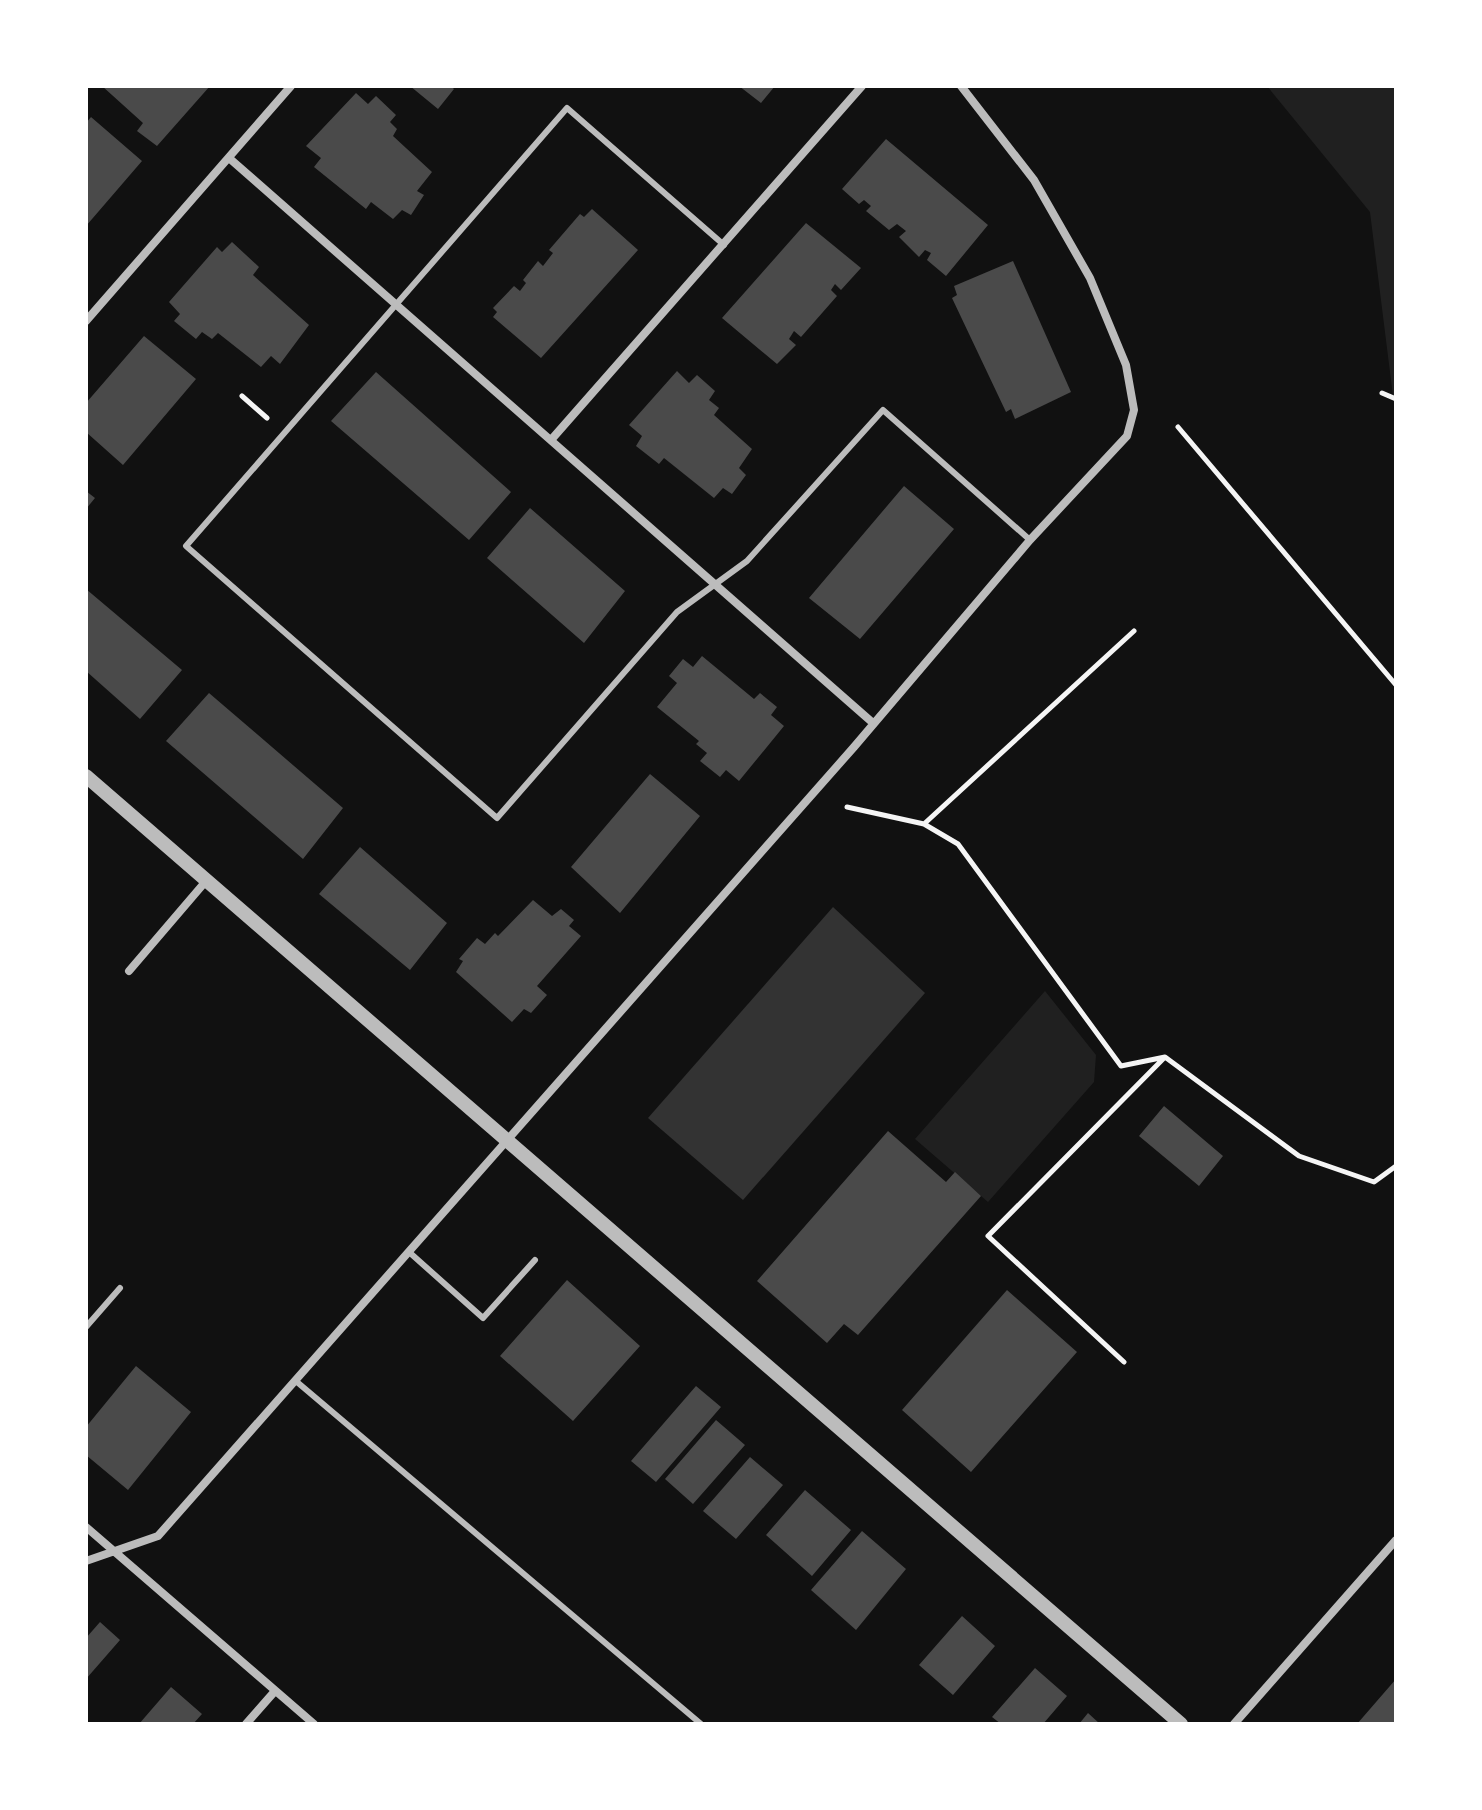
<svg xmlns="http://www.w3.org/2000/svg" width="1482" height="1810" font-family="Overpass,sans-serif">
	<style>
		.green { fill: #202020 }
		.water { fill: #333 }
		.building { fill: #4a4a4a }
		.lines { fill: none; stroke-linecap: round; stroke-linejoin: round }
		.path { stroke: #f5f5f5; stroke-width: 5 }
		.service { stroke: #bcbcbc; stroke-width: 6 }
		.minor { stroke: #bcbcbc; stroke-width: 8 }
		.tertiary { stroke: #bcbcbc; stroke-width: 14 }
	</style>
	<rect width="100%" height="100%" fill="#111"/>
	<path class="green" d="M 1267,86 L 1396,86 L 1396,420 L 1370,212 Z
		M 1045,991 L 1096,1055 L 1094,1082 L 988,1202 L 915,1139 Z"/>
	<path class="water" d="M 833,907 L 925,993 L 743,1200 L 648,1118 Z"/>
	<path class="building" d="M 102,86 L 210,86 L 157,146 L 137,131 L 143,123 Z
		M 410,86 L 451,86 L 454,89 L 438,109 Z
		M 739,86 L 775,86 L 761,103 Z
		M 356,93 L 368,104 L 376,96 L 396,115 L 390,122 L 397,129 L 393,136 L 432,172 L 417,191 L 424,195 L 411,215 L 402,210 L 393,219 L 371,202 L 366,209 L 314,167 L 321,158 L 306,146 Z
		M 91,117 L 142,161 L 86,226 L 86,123 Z
		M 886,139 L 988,225 L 946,276 L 927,260 L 931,253 L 925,250 L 919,257 L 899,237 L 906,231 L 897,224 L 889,230 L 866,211 L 871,206 L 864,200 L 859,204 L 842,189 Z
		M 592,209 L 638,250 L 541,358 L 493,317 L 497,312 L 493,308 L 514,286 L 520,291 L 526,283 L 523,280 L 538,261 L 543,266 L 553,253 L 549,250 L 580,214 L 584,217 Z
		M 806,223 L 861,268 L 841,290 L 835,284 L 831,290 L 837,296 L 801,337 L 794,331 L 789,339 L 796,345 L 777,364 L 722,318 Z
		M 232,242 L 259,267 L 253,275 L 309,325 L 280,364 L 271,356 L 261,367 L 218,333 L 212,339 L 202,332 L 196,339 L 174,321 L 180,314 L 169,302 L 217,247 L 222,252 Z
		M 1013,261 L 1071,392 L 1015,419 L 1011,409 L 1006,412 L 952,298 L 957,295 L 954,286 Z
		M 144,336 L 196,379 L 123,465 L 86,432 L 86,403 Z
		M 677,371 L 689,383 L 697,375 L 715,391 L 709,400 L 719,408 L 714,415 L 752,449 L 739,468 L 746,475 L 732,494 L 723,488 L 714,498 L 664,458 L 659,464 L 636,446 L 642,436 L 629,425 Z
		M 376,372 L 511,492 L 469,540 L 331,421 Z
		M 904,486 L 954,529 L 860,639 L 809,598 Z
		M 86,491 L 95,498 L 86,509 Z
		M 530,508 L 625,591 L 584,643 L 487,558 Z
		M 86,589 L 182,670 L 140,719 L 86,671 Z
		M 702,656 L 754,699 L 760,693 L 777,707 L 771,715 L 784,726 L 739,781 L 726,770 L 720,777 L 700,761 L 707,753 L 696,744 L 699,741 L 657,707 L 677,683 L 669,676 L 683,659 L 693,667 Z
		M 209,693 L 343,808 L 303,859 L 166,741 Z
		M 650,774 L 700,816 L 620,913 L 571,867 Z
		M 360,847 L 447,923 L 410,970 L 319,894 Z
		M 533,900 L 552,916 L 561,909 L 574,920 L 569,926 L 581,936 L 537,986 L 547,995 L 531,1013 L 524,1009 L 512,1022 L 456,972 L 463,961 L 459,959 L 477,938 L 485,944 L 495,933 L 498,936 Z
		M 1164,1106 L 1223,1156 L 1199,1186 L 1139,1136 Z
		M 888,1131 L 946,1182 L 955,1172 L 981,1196 L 858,1335 L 844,1324 L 827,1343 L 757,1281 Z
		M 567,1280 L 640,1346 L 573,1421 L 500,1356 Z
		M 1007,1290 L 1077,1352 L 971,1472 L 902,1410 Z
		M 136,1366 L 191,1412 L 128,1490 L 86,1455 L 86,1427 Z
		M 696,1386 L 721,1407 L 656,1482 L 631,1461 Z
		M 716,1420 L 745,1445 L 693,1504 L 665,1479 Z
		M 750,1457 L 783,1485 L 736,1539 L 703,1511 Z
		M 805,1490 L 851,1530 L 812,1576 L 766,1535 Z
		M 862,1531 L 906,1569 L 856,1630 L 811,1590 Z
		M 962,1616 L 995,1646 L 953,1695 L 919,1665 Z
		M 100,1622 L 120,1640 L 86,1679 L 86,1638 Z
		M 1035,1668 L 1067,1696 L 1043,1724 L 1001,1724 L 992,1717 Z
		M 1396,1679 L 1396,1724 L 1357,1724 Z
		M 171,1687 L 202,1714 L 193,1724 L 139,1724 Z
		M 1088,1713 L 1100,1724 L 1079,1724 Z"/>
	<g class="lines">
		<path class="path" d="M 1382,393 L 1396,399
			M 242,396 L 267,418
			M 1178,427 L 1396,685
			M 1134,631 L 924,824 L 958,844 L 1121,1066 L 1165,1057 L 1299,1156 L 1374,1182 L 1396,1166
			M 847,807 L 924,824
			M 1124,1362 L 988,1236 L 1164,1058"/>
		<path class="service" d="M 724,245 L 567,108 L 186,546 L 497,818 L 677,612 L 747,561 L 883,410 L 1030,540
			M 409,1252 L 483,1318 L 535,1260
			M 86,1327 L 120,1288
			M 297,1382 L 701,1724"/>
		<path class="minor" d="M 229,158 L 873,723
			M 86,321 L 291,86
			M 551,440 L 862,86
			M 129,971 L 206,881
			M 86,1527 L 314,1724
			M 86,1561 L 158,1536 L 854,747 L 1030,540 L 1127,436 L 1134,410 L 1126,365 L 1090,278 L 1034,180 L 961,86
			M 246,1724 L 275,1691
			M 1234,1724 L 1396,1540"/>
		<path class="tertiary" d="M 86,776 L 1181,1724"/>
	</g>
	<rect width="1482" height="1810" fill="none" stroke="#ffffff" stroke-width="176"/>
</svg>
